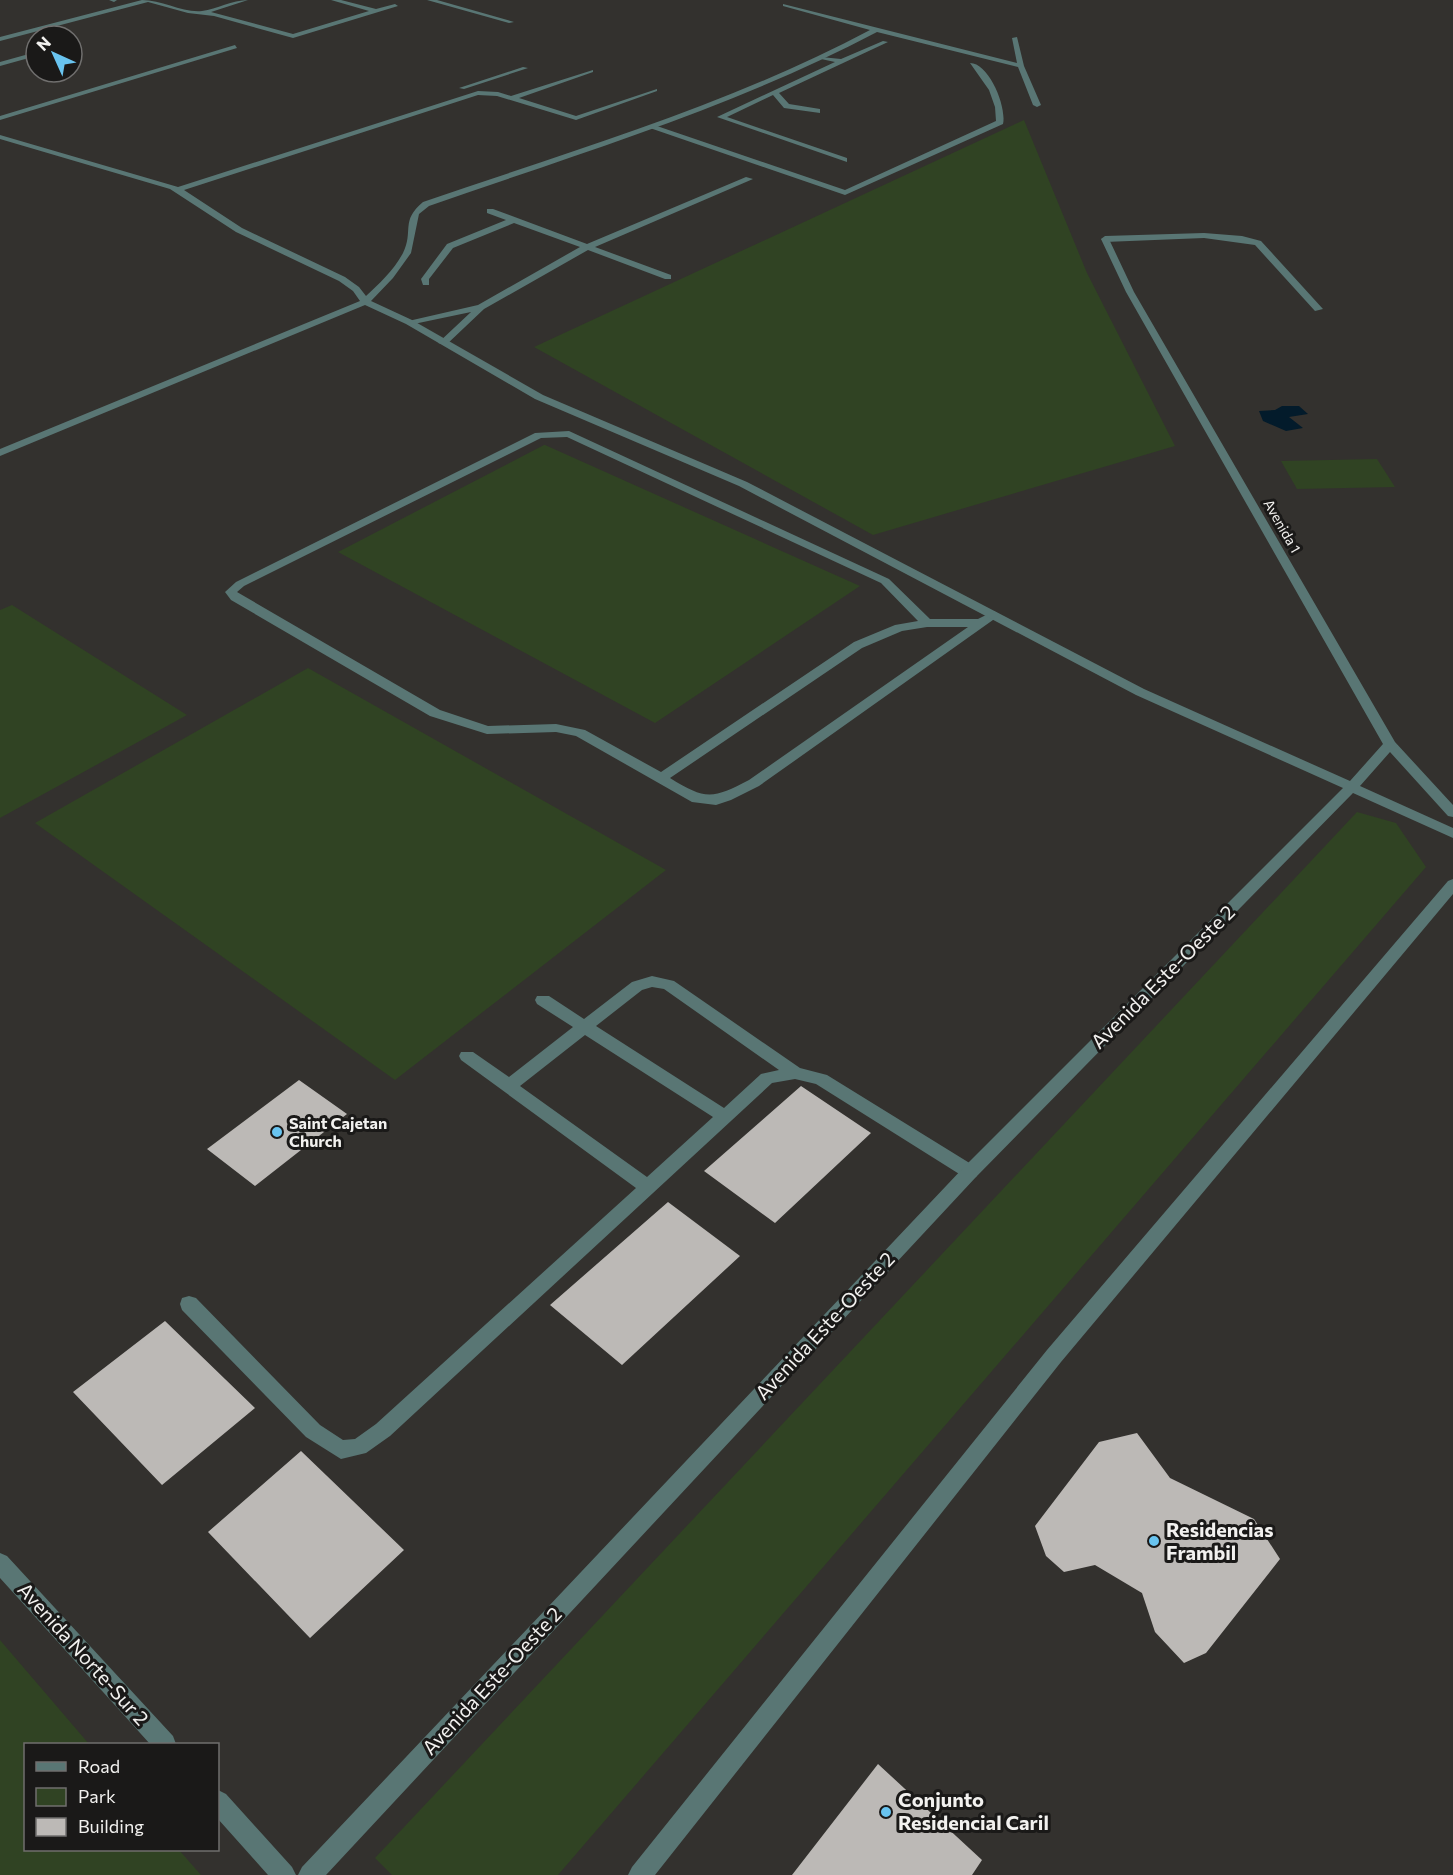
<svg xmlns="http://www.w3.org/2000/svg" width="1453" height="1875" font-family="Commissioner,sans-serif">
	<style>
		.green { fill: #304323 }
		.water { fill: #031b2b }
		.building { fill: #bcb9b6 }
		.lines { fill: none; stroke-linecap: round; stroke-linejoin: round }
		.lane { fill: #597674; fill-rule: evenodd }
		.street { fill: #597674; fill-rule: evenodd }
		.poi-dot { fill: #69c4f0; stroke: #1a1918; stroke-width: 2 }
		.labels { text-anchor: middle; stroke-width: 6; stroke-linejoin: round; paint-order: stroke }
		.far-street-label { font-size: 14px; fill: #f2f1ef; stroke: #1a1918 }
		.poi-label { font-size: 16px; font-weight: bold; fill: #f2f1ef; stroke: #1a1918; text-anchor: start }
		.near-street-label { font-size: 20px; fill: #f2f1ef; stroke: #1a1918 }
		.near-poi-label { font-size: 20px; font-weight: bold; fill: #f2f1ef; stroke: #1a1918; text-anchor: start }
	</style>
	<rect width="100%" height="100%" fill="#33312e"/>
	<path class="green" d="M 1024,120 L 1087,273 L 1175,446 L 873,535 L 534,347 Z
		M 544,445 L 545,445 L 860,586 L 655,723 L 338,552 Z
		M 1377,459 L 1395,487 L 1297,489 L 1281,461 Z
		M 12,605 L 187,715 L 0,818 L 0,610 Z
		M 308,668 L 666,870 L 395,1080 L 35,823 Z
		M 1357,812 L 1396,823 L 1426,867 L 558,1875 L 392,1875 L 375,1858 Z
		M 0,1640 L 89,1744 L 26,1744 L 26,1850 L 179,1850 L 201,1875 L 0,1875 Z"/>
	<path class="water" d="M 1282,406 L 1299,406 L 1308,414 L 1289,417 L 1303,428 L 1286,431 L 1263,421 L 1259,411 L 1275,410 Z"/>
	<path class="building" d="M 299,1080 L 347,1114 L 255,1186 L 207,1149 Z
		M 801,1086 L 871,1133 L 775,1223 L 704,1171 Z
		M 668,1202 L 740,1256 L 622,1365 L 550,1305 Z
		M 165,1321 L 255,1408 L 162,1485 L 73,1392 Z
		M 1137,1433 L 1170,1478 L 1254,1519 L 1280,1559 L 1206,1653 L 1184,1663 L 1155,1632 L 1142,1593 L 1095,1565 L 1064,1572 L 1046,1556 L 1035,1526 L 1099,1442 Z
		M 301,1451 L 404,1550 L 310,1638 L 208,1532 Z
		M 878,1764 L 982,1860 L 972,1875 L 792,1875 Z"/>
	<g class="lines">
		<path class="lane" d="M 109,0 L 117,0 L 114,2 Z
			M 883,41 L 888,42 L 779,93 L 789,104 L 820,109 L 820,113 L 784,108 L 773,95 L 727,117 L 847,158 L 847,162 L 717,117 L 835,62 L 821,59 L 821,57 L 841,59 Z
			M 970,63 C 989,63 1007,107 1003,124 L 845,195 L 647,127 L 654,125 L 845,190 L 996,121 L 995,107 L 989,90 Z
			M 746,177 L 753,179 L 595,247 L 671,275 L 671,279 L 665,279 L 588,250 L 484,309 L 446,345 L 438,343 L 471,312 L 409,325 L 404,322 L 478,305 L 580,247 L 514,223 L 453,248 L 429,279 L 429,285 L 423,285 L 421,279 L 447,244 L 506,220 L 487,213 L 487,209 L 493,209 L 587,244 Z
			M 1204,233 L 1242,236 L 1261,241 L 1323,309 L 1315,311 L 1255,245 L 1204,238 L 1105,242 L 1101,239 L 1105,236 Z
			M 569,431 L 889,579 L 930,619 L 978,619 L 994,611 L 1000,615 L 759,786 L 731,800 L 716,805 L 692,802 L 576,736 L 556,732 L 487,734 L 430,716 L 231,600 L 225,592 L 236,582 L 535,433 ZM 567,437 L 881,583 L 918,621 L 895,625 L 854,642 L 661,772 L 585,730 L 556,724 L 488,726 L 440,710 L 237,592 L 244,586 L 541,438 ZM 927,627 L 968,627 L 749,780 C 713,799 705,800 670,778 L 862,648 L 902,631 Z
			M 652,976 L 674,981 L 800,1068 L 827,1075 L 976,1167 L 979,1172 L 976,1177 L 970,1179 L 964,1177 L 816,1084 L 795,1079 L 772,1083 L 390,1436 L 366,1453 L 341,1459 L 306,1437 L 182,1310 L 180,1304 L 182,1298 L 189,1296 L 196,1298 L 320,1425 L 343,1440 L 355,1439 L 376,1424 L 636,1188 L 461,1060 L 459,1056 L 461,1052 L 473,1052 L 509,1077 L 573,1027 L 537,1004 L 535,1000 L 537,996 L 549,996 L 584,1019 L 632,982 ZM 652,987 L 664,989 L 779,1070 L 761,1074 L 724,1108 L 596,1026 L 642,990 ZM 585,1035 L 713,1117 L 647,1177 L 520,1086 Z"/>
		<path class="street" d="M 142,0 C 162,0 183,13 202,11 C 217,9 232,0 248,0 L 211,12 L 293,34 L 369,11 L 331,0 L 341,0 L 376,9 L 395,4 L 398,6 L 293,38 L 214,16 L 188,13 L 148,2 L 0,41 L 0,37 Z
			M 427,0 L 437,0 L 514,22 L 509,23 Z
			M 783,4 L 1017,63 L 1012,38 L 1017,37 L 1024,66 L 1041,105 L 1037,107 L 1033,105 L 1018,67 L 877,32 C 735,107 580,153 429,206 L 419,214 L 411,253 L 393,278 L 371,301 L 412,320 L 543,395 L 747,482 L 1144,689 L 1350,781 L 1383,744 L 1126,292 L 1101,239 L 1108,237 L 1134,292 L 1395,742 L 1453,805 L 1453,817 L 1448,816 L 1390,752 L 1360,786 L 1453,828 L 1453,838 L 1353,793 L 976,1177 L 326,1875 L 298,1875 L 302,1867 L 964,1167 L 1343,788 L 1136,695 L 739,486 L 535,399 L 406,324 L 365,305 L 0,456 L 0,449 L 360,301 L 353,291 L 339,281 L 236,232 L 170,189 L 0,139 L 0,135 L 178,187 L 478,91 L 498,92 L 511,96 L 593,70 L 593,72 L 519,98 L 576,116 L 657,89 L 657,91 L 576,120 L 497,96 L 478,95 L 184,190 L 242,228 L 345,277 L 359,287 L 366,296 C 379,284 394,270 403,253 C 414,231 400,221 423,202 C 574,150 729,105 870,30 L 783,6 Z
			M 235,45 L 237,48 L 0,120 L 0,116 Z
			M 36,52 L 36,56 L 0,66 L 0,62 Z
			M 523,67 L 528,68 L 464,89 L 459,88 Z
			M 1453,879 L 1453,894 L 1061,1362 L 655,1875 L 628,1875 L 632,1867 L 1047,1350 L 1448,881 Z
			M 0,1553 L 7,1556 L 173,1736 L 176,1744 L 150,1744 L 0,1578 Z
			M 218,1790 L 226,1794 L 292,1867 L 296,1875 L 268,1875 L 218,1819 Z"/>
	</g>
	<g class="poi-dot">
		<circle cx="277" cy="1132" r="6"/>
		<circle cx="1154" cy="1541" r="6"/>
		<circle cx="886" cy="1812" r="6"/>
	</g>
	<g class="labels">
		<g class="far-street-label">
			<text transform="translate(1282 526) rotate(60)" y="5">Avenida 1</text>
		</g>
		<g class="poi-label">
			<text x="289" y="1129">Saint Cajetan<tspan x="289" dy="18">Church</tspan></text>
		</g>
		<g class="near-street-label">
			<text transform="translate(1163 977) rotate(-45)" y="7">Avenida Este-Oeste 2</text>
			<text transform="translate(825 1326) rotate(-47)" y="7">Avenida Este-Oeste 2</text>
			<text transform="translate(83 1654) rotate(48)" y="7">Avenida Norte-Sur 2</text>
			<text transform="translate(492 1681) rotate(-47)" y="7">Avenida Este-Oeste 2</text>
		</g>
		<g class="near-poi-label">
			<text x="1166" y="1537">Residencias<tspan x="1166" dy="23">Frambil</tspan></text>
			<text x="898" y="1807">Conjunto<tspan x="898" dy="23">Residencial Caril</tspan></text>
		</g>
	</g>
	<rect x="24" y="1743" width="195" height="108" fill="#1a1918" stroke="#706f6e" stroke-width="1.5"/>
	<rect x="36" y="1762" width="30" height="9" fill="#597674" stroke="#706f6e" stroke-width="1.5"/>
	<text x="78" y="1773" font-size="18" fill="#f2f1ef">Road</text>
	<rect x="36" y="1788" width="30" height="18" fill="#304323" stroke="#706f6e" stroke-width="1.5"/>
	<text x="78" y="1803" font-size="18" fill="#f2f1ef">Park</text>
	<rect x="36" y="1818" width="30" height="18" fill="#bcb9b6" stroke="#706f6e" stroke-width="1.5"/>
	<text x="78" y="1833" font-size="18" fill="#f2f1ef">Building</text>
	<g transform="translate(54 54) rotate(315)"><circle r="28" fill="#1a1918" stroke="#706f6e" stroke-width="1.5"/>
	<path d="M0-4.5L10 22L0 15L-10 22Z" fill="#69c4f0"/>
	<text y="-9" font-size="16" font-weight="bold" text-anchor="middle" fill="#f2f1ef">N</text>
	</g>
</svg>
